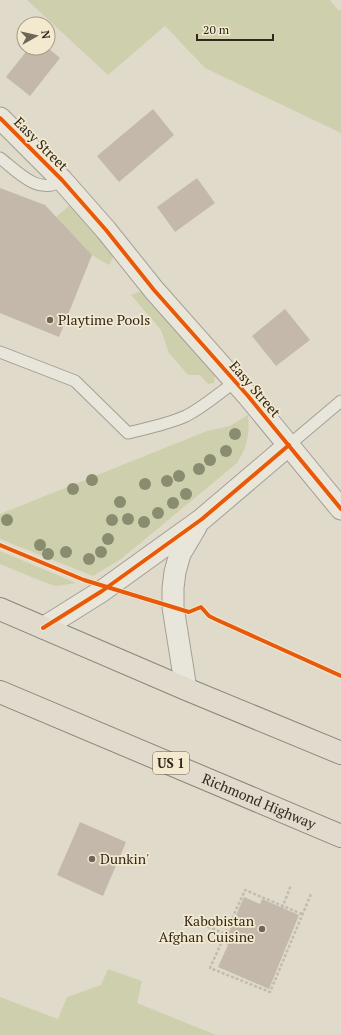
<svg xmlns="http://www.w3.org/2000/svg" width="341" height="1035" font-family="'PT Serif',serif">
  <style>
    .green { fill: #ced0ad }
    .building { fill: #c4b8ab }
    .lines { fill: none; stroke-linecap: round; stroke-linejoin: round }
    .lane-casing { stroke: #a59f93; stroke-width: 13 }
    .street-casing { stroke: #a59f93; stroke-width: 23 }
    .primary-casing { stroke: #8a847a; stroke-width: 24 }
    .path { stroke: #c1bbb2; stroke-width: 2.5; stroke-dasharray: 3 2; stroke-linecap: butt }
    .lane { stroke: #e8e5db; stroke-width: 11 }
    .street { stroke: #e8e5db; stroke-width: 21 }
    .primary { stroke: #e0dbcd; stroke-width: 22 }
    .cycleway-casing { stroke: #f2e9ce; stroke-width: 6 }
    .cycleway { stroke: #e8590c; stroke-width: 4 }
    .tree { fill: #898c6f }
    .poi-dot { fill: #6f665a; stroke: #f2e9ce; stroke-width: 1.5 }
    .labels { text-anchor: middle; stroke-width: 3.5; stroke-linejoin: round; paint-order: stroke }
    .shield { fill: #f2e9ce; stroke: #6c6152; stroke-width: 1 }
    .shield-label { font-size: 13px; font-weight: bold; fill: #32271d }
    .street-label { font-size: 14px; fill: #32271d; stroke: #f2e9ce }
    .poi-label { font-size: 14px; fill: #32271d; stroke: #f2e9ce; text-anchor: start }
  </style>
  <rect width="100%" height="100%" fill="#e0daca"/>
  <g class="green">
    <path d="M27,0H330L338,10H341V133L205,68L165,26L108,75Z"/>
    <path d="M71,204L114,255L109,265L92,255L56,217Z"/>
    <path d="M143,290L215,376L214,383L208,384L200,375H188L169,353L161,330L131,295Z"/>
    <path d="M248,415C250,433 247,448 237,463L121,559L93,576L0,539V514L207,431L230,426Z"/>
    <path d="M0,551L76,583L56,586L46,583L0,564Z"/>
    <path d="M108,969L142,981L137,1003L216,1035H0V997L58,1019L67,997L101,985Z"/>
  </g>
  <g class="building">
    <path d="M29,48H48L60,58L30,96L6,77Z"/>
    <path d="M153,109L174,135L119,182L97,156Z"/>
    <path d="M197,178L215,203L175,232L157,207Z"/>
    <path d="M0,188L45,205L92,255L59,337L0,313Z"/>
    <path d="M285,309L310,340L276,366L252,336Z"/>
    <path d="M80,822L126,842L103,896L57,875Z"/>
    <path d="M244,897L260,904L262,899L299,915L269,989L218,967L228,945L224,943Z"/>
  </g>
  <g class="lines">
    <defs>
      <g id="lane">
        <path d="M0,158C17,171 39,197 62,180"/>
        <path d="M0,352L75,381L128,433C148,428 168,424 186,416C204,407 219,393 235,382"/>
        <path d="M289,445L341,401"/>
      </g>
      <g id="street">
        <path d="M0,118L62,180L106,230L154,290L248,396L341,509"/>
        <path d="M43,628L102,591L202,519L289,445"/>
        <path d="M186,689L173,607V588L175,572L180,554L196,527"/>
      </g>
      <g id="primary">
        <path d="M0,609L186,689L341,753"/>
        <path id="s1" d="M0,692L341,836"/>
      </g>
    </defs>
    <use href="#lane" class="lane-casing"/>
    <use href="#street" class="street-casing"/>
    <use href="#primary" class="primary-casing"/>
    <g class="path">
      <path d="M282,908L291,885"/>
      <path d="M302,914L245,890L210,968L270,992L311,894"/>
      <path d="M189,919L223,933"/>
    </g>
    <use href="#lane" class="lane"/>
    <use href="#street" class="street"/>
    <use href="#primary" class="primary"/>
    <defs>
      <g id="cycleway">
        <path d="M0,118L62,180L106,230L154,290L248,396L341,509"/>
        <path d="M0,545L84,580L189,612L201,607L209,616L215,619L341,676"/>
        <path d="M43,628L102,591L202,519L289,445"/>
      </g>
    </defs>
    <use href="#cycleway" class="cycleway-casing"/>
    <use href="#cycleway" class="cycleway"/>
  </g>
  <g class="tree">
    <circle cx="235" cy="434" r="6"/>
    <circle cx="226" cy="451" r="6"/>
    <circle cx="210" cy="460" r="6"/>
    <circle cx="199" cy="469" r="6"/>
    <circle cx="179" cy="476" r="6"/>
    <circle cx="92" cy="480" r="6"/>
    <circle cx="167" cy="481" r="6"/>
    <circle cx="145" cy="484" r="6"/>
    <circle cx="73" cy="489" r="6"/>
    <circle cx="186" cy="494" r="6"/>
    <circle cx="120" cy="502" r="6"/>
    <circle cx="173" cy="503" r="6"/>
    <circle cx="158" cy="513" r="6"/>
    <circle cx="128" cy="519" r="6"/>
    <circle cx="7" cy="520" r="6"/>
    <circle cx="112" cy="520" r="6"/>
    <circle cx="144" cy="522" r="6"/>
    <circle cx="108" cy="539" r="6"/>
    <circle cx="40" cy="545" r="6"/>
    <circle cx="66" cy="552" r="6"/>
    <circle cx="101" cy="552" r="6"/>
    <circle cx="48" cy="554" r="6"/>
    <circle cx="89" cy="559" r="6"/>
  </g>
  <g class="poi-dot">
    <circle cx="50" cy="320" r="4"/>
    <circle cx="92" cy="859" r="4"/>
    <circle cx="262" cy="929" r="4"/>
  </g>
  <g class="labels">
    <rect class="shield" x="153" y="752" width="36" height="22" rx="3"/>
    <g class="shield-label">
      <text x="171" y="768">US 1</text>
    </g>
    <g class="street-label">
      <text transform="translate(41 144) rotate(45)" y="5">Easy Street</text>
      <text transform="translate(255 389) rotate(49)" y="5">Easy Street</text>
      <text dy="5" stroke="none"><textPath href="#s1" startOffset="281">Richmond Highway</textPath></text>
    </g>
    <g class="poi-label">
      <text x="58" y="325">Playtime Pools</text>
      <text x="100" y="864">Dunkin'</text>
      <text x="254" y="926" text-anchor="end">Kabobistan<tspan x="254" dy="16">Afghan Cuisine</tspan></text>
    </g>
  </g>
  <g transform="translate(36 36) rotate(82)"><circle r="19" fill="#f2e9ce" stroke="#a59b87"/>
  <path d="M0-3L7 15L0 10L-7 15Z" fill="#6f665a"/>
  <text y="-6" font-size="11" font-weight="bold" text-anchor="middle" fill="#32271d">N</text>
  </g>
  <path d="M197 34v6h76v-6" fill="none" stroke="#32271d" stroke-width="2"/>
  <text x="203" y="34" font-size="12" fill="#32271d" stroke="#f2e9ce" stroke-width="3" paint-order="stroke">20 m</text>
</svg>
